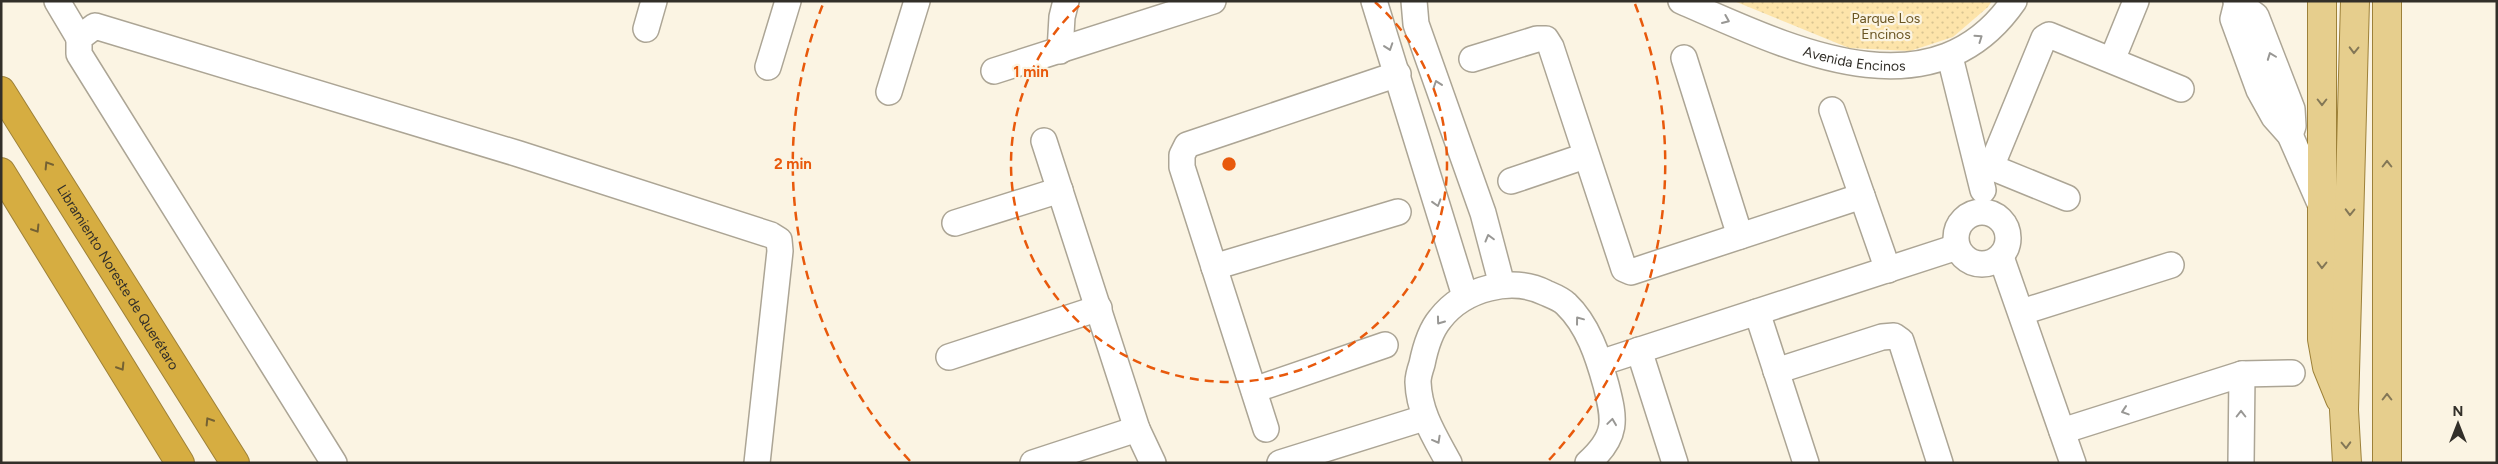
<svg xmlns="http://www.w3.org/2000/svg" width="2498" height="464" font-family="Figtree,sans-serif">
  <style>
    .park { fill: url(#park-dots) }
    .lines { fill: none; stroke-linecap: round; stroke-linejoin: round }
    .minor-casing { stroke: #aca595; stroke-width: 28 }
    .major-casing { stroke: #9d8139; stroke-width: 30 }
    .highway-casing { stroke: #9d8139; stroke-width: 30 }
    .minor { stroke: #fff; stroke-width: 25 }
    .major { stroke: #e6ce8d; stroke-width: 28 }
    .highway { stroke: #d6ad41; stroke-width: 28 }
    .oneway { stroke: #989794 }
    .oneway2 { stroke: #837756 }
    .oneway3 { stroke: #746133 }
    .ring { fill: none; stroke: #e8590c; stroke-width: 2.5; stroke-dasharray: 9 6 }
    .labels { text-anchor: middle; stroke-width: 4.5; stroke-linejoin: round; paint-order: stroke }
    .park-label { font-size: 14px; fill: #6a5522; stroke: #fbf4e3 }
    .street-label { font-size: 14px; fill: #322f29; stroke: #fbf4e3 }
    .centre { fill: #e8590c; stroke: #fbf4e3; stroke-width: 2.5 }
    .ring-label { font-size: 15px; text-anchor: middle; font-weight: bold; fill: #e8590c; stroke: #fbf4e3; stroke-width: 4.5; stroke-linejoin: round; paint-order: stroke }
  </style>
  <defs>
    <pattern id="park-dots" width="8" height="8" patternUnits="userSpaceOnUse" patternTransform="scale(1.25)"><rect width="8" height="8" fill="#fde4aa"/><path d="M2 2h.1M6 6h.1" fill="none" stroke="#d9c492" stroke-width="1.8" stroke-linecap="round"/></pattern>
  </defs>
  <rect width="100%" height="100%" fill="#fbf4e3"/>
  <path class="park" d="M1734,1H1992L1988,7L1953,37L1910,51L1849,48Z"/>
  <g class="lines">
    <defs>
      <g id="minor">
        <path d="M57,1L79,38"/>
        <path d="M1374,1L1465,296"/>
        <path d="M1414,1L1416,24L1483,213L1502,285"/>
        <path id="s1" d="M1681,1C1785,46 1931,121 2014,1"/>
        <path d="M2236,1L2256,16L2292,109L2293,126L2290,135"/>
        <path d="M2237,3L2233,19L2259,90L2274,117L2290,135L2322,208"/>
        <path d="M646,29L654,1"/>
        <path d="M1060,51L1062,17L1066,1"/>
        <path d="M1950,57L1983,190"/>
        <path d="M1684,58L1740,236"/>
        <path d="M1472,59L1537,39H1546L1551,47L1624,269L1631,272L1862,196"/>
        <path d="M2112,60L2136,1"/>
        <path d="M768,67L788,1"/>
        <path d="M994,71L1213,1"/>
        <path d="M889,92L917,1"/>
        <path d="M1832,110L1888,270"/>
        <path d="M1044,141L1137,429L1153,463"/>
        <path d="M1991,167L2067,198"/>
        <path d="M1981,176L1991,167L2044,38L2049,35L2181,89"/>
        <path d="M1511,181L1585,156"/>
        <circle cx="1982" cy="238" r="26"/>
        <path d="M955,223L1060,190"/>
        <path d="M2001,257L2073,463"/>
        <path d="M1214,267L1398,212"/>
        <path d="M1757,312L1806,463"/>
        <path d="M2022,312L2171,265"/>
        <path d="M1639,350L1675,463"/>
        <path d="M949,357L1099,308"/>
        <path d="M1600,363L1957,247"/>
        <path d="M1776,371L1882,337L1894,336L1901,341L1940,463"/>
        <path d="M2242,374L2292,373"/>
        <path d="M1254,390L1385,345"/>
        <path d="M1266,429L1182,167V155L1187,145L1398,74"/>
        <path d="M2062,431L2242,374L2241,463"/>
        <path d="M334,463L79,54V38L95,26L519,154L771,235L779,240L780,251L757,463"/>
        <path d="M1033,463L1137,429"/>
        <path d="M1280,463L1424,418"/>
        <path d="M1449,463C1435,437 1419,413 1418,382C1418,376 1420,370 1422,364C1425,349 1430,331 1440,319C1464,288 1512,276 1546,293C1553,296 1561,299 1566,304C1588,325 1598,356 1606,385C1615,420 1618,436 1588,463"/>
      </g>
      <g id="major">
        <path d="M2322,1V339L2327,367L2340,399"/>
        <path d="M2387,1V463"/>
        <path d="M2347,463L2344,410L2355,1"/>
      </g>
      <g id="highway">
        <path id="s2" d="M1,91L235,463"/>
        <path d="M1,172L180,463"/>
      </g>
    </defs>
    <use href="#minor" class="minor-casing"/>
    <use href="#major" class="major-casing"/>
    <use href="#highway" class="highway-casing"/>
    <use href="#minor" class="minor"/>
    <use href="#major" class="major"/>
    <use href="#highway" class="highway"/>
  </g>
  <defs><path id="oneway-chevron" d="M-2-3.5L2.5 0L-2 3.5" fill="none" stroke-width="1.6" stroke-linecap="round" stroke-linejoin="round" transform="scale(1.25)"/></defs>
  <g class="oneway">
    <use href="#oneway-chevron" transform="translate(1726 20) rotate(23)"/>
    <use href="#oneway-chevron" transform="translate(1979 38) rotate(-35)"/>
    <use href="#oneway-chevron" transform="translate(1389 47) rotate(71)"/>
    <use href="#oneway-chevron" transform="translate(2271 56) rotate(-111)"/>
    <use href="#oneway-chevron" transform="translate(1437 84) rotate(-109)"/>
    <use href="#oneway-chevron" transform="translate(1437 203) rotate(73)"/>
    <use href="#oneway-chevron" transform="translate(1489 238) rotate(-105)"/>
    <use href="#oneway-chevron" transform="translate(1579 320) rotate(-127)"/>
    <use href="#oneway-chevron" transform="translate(1440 321) rotate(126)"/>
    <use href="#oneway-chevron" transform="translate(2125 411) rotate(162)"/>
    <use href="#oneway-chevron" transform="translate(2241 414) rotate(-90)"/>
    <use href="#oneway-chevron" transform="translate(1612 422) rotate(-82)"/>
    <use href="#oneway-chevron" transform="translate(1437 440) rotate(61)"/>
  </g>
  <g class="oneway2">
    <use href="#oneway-chevron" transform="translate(2354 50) rotate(91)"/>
    <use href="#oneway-chevron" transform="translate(2322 102) rotate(90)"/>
    <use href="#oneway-chevron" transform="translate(2387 164) rotate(-90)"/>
    <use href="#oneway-chevron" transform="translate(2350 212) rotate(91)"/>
    <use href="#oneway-chevron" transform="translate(2322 265) rotate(91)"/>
    <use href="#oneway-chevron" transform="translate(2387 397) rotate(-90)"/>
    <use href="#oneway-chevron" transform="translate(2346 445) rotate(88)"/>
  </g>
  <g class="oneway3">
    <use href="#oneway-chevron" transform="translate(48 165) rotate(-122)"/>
    <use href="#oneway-chevron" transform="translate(36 229) rotate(58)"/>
    <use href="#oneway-chevron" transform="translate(121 367) rotate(58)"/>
    <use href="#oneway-chevron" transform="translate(209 421) rotate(-122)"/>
  </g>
  <g class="ring">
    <path d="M1375 2A218 218 0 1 1 1083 2"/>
    <path d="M910 461A436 436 0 0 1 823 4M1635 4A436 436 0 0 1 1548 461"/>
  </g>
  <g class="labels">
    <g class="park-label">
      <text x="1886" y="23">Parque Los<tspan x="1886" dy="16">Encinos</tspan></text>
    </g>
    <g class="street-label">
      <text dy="5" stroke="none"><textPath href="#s1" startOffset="184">Avenida Encinos</textPath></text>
      <text dy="5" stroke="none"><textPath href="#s2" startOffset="220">Libramiento Noreste de Querétaro</textPath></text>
    </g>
  </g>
  <circle cx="1229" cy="164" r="8" class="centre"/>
  <g class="ring-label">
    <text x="1031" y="77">1 min</text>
    <text x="793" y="169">2 min</text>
  </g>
  <rect width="2498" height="464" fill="none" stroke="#322f29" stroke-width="5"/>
  <g transform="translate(2458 424)" stroke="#fbf4e3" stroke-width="4" paint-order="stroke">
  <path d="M0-4L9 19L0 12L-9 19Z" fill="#322f29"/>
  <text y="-8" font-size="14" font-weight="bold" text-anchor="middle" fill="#322f29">N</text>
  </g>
</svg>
